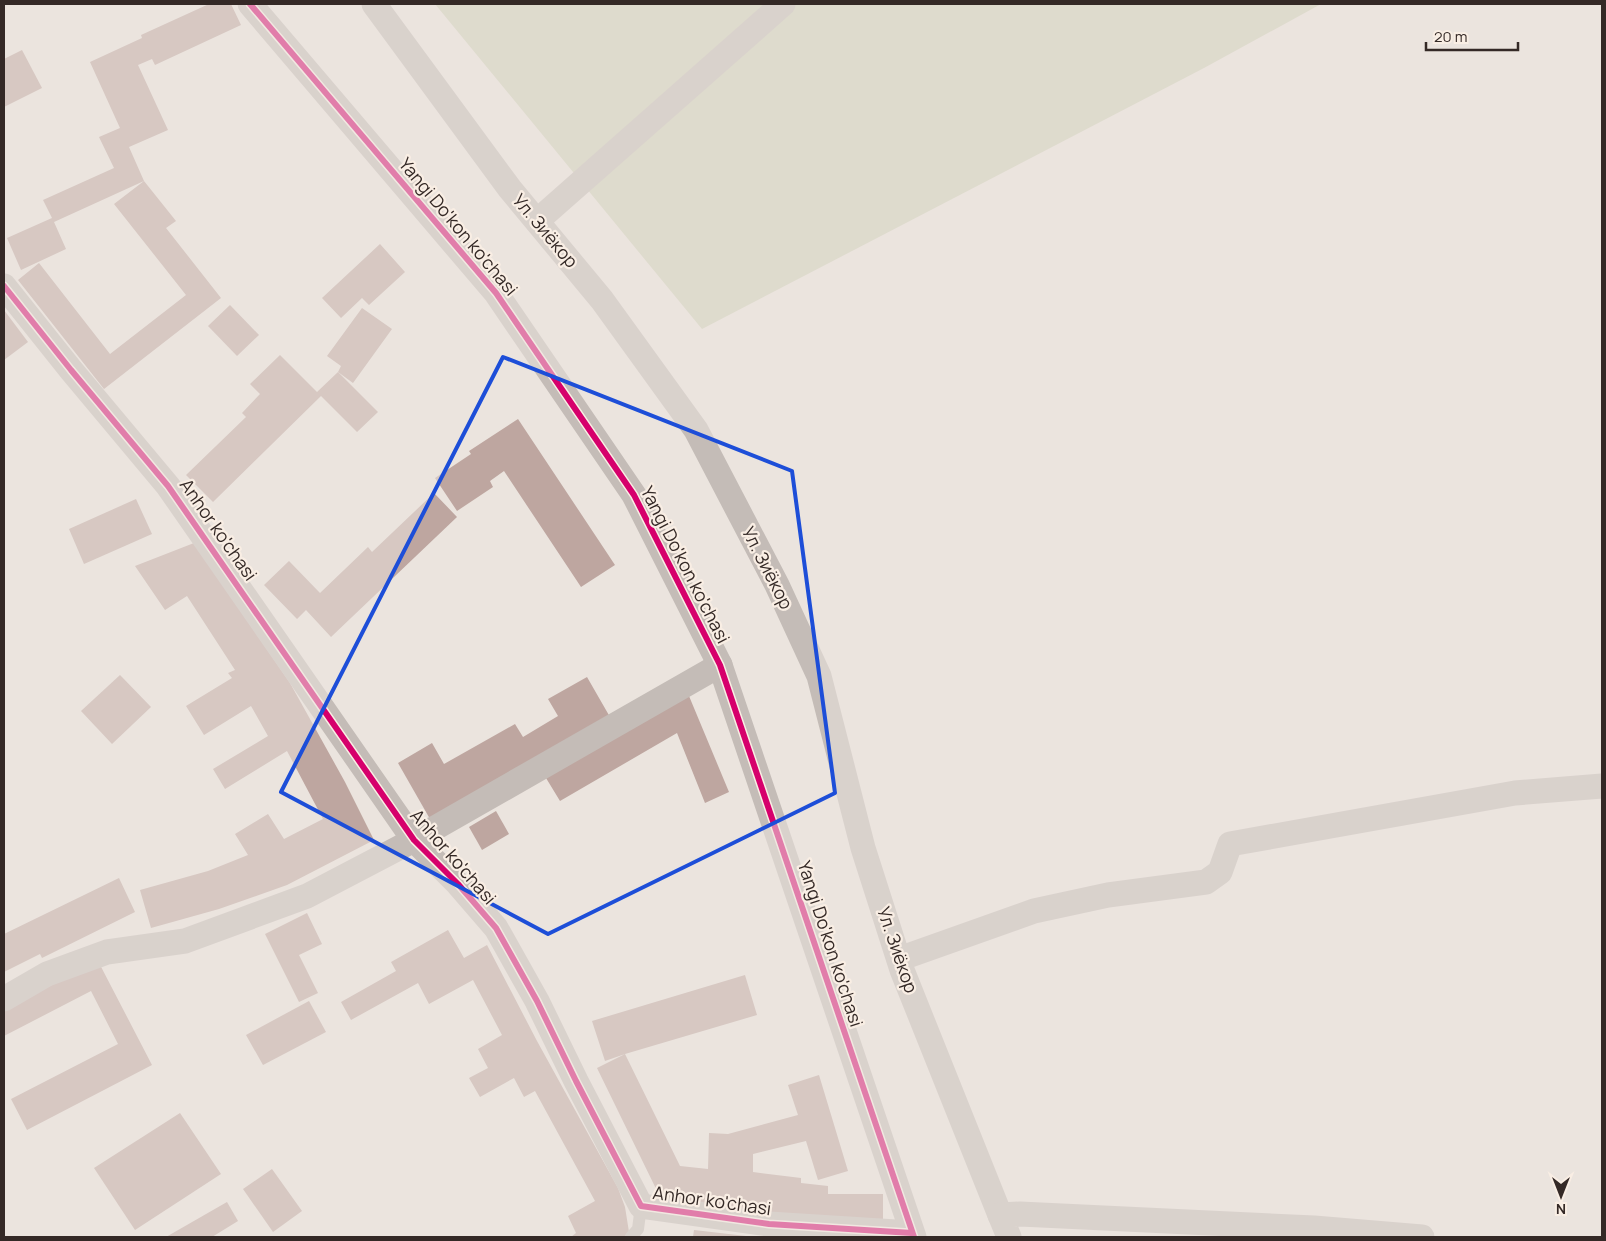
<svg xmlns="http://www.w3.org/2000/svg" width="1606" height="1241" font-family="Manrope,sans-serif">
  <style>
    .green { fill: #ced0b8 }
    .building { fill: #bea6a0 }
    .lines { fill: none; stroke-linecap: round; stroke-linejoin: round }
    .service { stroke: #c4bcb7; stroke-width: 12 }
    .minor { stroke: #c4bcb7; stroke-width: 25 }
    .cycleway-casing { stroke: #f9eee4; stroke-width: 9 }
    .cycleway { stroke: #d6006c; stroke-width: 6 }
    .marked { fill: none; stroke: #1d4ed8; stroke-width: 4; stroke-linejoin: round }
    .labels { text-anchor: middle; stroke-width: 4.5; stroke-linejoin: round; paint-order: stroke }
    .street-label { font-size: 18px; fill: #342926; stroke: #f9eee4 }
  </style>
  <rect width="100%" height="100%" fill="#ebe4de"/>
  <path class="green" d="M435,4H1321L1204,68L702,329Z"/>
  <g class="building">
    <path d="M209,4H231L241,25L155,65L152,59L138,65L168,130L129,147L144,181L176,221L166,228L221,298L104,389L18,280L39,263L110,354L186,295L114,204L144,181L54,222L66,249L21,270L7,238L52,218L43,200L114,168L99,137L120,128L90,62L142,38L141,35Z"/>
    <path d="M22,50L42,88L4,107V59Z"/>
    <path d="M380,244L405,272L369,305L362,298L341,318L322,298Z"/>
    <path d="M230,305L259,335L237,356L208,326Z"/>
    <path d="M362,308L392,329L353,383L338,372L341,366L327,356Z"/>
    <path d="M4,310L28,342L4,360Z"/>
    <path d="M280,355L317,392L338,372L378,412L357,432L321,396L213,502L186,475L246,417L242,413L260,394L250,384Z"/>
    <path d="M518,419L615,565L581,587L504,471L490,481L493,487L457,511L435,478L471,454L469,451Z"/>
    <path d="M434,493L457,517L331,637L306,610L297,619L264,585L289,561L320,593L368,547L372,552Z"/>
    <path d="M136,499L152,534L84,564L69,529Z"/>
    <path d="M194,543L290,683L345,782L374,840L287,885L219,909L151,928L140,890L208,871L248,855L235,834L268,814L284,839L323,819L287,751L225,789L213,769L268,736L251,706L204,735L186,706L232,678L228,673L235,670L187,596L165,610L135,566Z"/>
    <path d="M120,675L151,707L112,744L81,711Z"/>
    <path d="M587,677L610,717L430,819L398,763L432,743L444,764L515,724L523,737L558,716L548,699Z"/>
    <path d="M689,696L729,792L705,803L677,733L560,801L546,778Z"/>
    <path d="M496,811L509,834L482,850L469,827Z"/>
    <path d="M119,878L135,912L42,958L40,954L4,972V934Z"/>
    <path d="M307,913L322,944L299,955L318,993L299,1002L265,934Z"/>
    <path d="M448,930L464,958L487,945L537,1041L618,1188L625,1207L629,1232L624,1237H571L576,1233L568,1216L595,1201L535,1091L524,1097L514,1078L480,1097L469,1078L488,1068L478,1049L502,1035L473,980L429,1004L418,983L351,1020L341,1002L396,971L391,962Z"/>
    <path d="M98,961L152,1065L27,1130L11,1099L118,1044L91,991L4,1036V1010Z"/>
    <path d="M745,975L757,1015L625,1054L680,1166L708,1169L709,1133L728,1134L798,1115L788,1085L819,1075L848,1171L818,1180L806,1141L753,1154V1172L801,1178V1183L828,1186V1194H883V1220H824L662,1201L597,1068L625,1054L605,1061L592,1021Z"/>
    <path d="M309,1001L326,1032L263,1065L246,1035Z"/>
    <path d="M180,1113L221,1174L135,1230L94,1168Z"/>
    <path d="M272,1169L302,1211L273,1232L243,1189Z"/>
    <path d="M227,1202L238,1221L212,1237H166Z"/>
    <path d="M694,1230L746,1236V1237H693Z"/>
  </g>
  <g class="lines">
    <path class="service" d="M631,1237L638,1229L641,1206"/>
    <g class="minor">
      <path d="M250,4L496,293L634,495L720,665L914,1237"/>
      <path d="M374,4L510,189L602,300L696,430L777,585L819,676L863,848L902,970L1000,1215"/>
      <path d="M537,221L783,4"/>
      <path d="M4,286L71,370L168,486L414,840L458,884L496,928L537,1001L576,1081L641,1206L769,1224L912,1233"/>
      <path d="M899,959L1034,911L1108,895L1206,882L1220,872L1230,844L1515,793L1602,786"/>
      <path d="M4,999L47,974L107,952L185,941L307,896L414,840L720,665"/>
      <path d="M1009,1237L1000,1215L1020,1214L1314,1228L1422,1237"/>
    </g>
    <defs>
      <g id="cycleway">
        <path d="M250,4L496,293L634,495L720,665L914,1237"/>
        <path d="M4,286L71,370L168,486L414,840L458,884L496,928L537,1001L576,1081L641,1206L769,1224L912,1233"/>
      </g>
    </defs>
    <use href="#cycleway" class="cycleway-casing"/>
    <use href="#cycleway" class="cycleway"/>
  </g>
  <path d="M0 0H1606V1241H0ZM503,357L792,471L835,793L548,934L281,792Z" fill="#ebe4de" fill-opacity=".55" fill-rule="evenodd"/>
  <path class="marked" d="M503,357L792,471L835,793L548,934L281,792Z"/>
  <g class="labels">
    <g class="street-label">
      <text transform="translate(458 227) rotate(50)" y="6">Yangi Do'kon ko'chasi</text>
      <text transform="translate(545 231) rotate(50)" y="6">Ул. Зиёкор</text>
      <text transform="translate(218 530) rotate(55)" y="6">Anhor ko'chasi</text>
      <text transform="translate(685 565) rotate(63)" y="6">Yangi Do'kon ko'chasi</text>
      <text transform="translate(767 568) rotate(63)" y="6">Ул. Зиёкор</text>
      <text transform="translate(453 857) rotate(49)" y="6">Anhor ko'chasi</text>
      <text transform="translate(830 944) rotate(72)" y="6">Yangi Do'kon ko'chasi</text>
      <text transform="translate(897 950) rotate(71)" y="6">Ул. Зиёкор</text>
      <text transform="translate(712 1201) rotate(8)" y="6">Anhor ko'chasi</text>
    </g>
  </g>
  <rect width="1606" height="1241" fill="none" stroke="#342926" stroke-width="10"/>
  <g transform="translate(1561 1196) rotate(180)" stroke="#f9eee4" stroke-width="4" paint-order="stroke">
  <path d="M0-4L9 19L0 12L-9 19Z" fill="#342926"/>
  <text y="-8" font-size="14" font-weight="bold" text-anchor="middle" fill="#342926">N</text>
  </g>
  <path d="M1426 42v8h92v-8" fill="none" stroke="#342926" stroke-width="2.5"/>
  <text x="1434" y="42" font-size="15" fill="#342926" stroke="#f9eee4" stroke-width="4" paint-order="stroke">20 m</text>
</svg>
